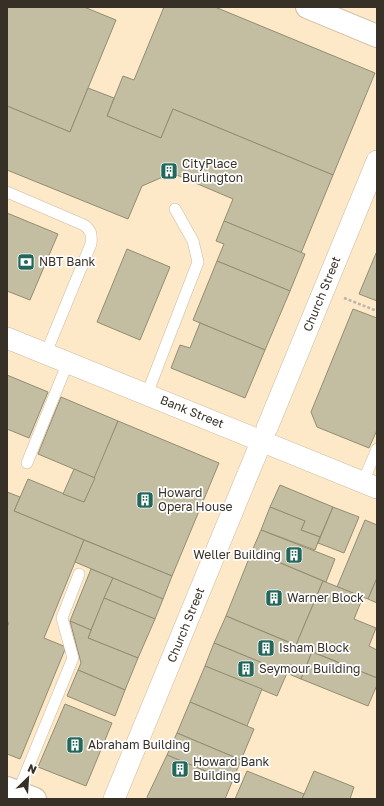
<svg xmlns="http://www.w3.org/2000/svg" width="384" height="806" font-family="'Golos Text',sans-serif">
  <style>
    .built { fill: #fde8c7 }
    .building { fill: #c3bea2; stroke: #928d72 }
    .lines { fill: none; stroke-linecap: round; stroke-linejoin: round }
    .lane-casing { stroke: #cbbba2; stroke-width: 12 }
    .street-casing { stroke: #cbbba2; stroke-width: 22 }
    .secondary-casing { stroke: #cbbba2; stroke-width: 24 }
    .path { stroke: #bcb5ab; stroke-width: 2.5; stroke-dasharray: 3 2; stroke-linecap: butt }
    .lane { stroke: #fff; stroke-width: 11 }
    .street { stroke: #fff; stroke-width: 21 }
    .secondary { stroke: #fff; stroke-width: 22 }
    .labels { text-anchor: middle; stroke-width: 3.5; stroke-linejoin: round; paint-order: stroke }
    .poi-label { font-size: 12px; fill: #363026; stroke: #fff; text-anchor: start }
    .street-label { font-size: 12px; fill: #363026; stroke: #fff }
  </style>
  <rect width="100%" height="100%" fill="#fdf6ec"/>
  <rect class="built" x="7" y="7" width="370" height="792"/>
  <g class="building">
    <path d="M7,7H84L116,20L70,132L7,106Z"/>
    <path d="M164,7H215L375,73L333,175L173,109L161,138L107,116L123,76L134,80Z"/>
    <path d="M88,88L114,98L107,116L161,138L173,109L333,175L301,253L224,221L233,199L172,173L142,186L128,219L7,170V106L70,132Z"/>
    <path d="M7,213L58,234L30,300L7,291Z"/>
    <path d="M224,221L305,254L290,291L217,261L224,244L216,241Z"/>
    <path d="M127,249L170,267L140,340L97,322Z"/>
    <path d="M377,251V301L359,294Z"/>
    <path d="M217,261L290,291L265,350L193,320Z"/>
    <path d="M353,309L377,318V430L369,448L317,427L311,412Z"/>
    <path d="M200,323L265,350L245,398L171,368L180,345L190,348Z"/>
    <path d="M7,375L48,392L29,438L7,429Z"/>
    <path d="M61,397L118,421L95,478L38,454Z"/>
    <path d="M118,421L219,463L172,576L14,511L28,479L84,502Z"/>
    <path d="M74,469L95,478L84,502L63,494Z"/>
    <path d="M280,485L333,507L320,537L301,530L305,521L270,507Z"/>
    <path d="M7,492L20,497L14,511L84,540L44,638L66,647L20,759L7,754V627L9,623L7,622Z"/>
    <path d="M270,507L305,521L301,530L320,537L315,550L261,530Z"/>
    <path d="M333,507L359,517L344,553L318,543Z"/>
    <path d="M365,520L377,525V578L368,599L337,587Z"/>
    <path d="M261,530L335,559L326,582L252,551Z"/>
    <path d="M84,540L172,576L163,599L75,562Z"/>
    <path d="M252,551L323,581L296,645L226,616Z"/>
    <path d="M91,569L113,578L91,630L70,621Z"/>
    <path d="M113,578L163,599L155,619L104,598Z"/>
    <path d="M377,578V603L368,599Z"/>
    <path d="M323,581L363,597L354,619L376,628L369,646L377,650V678L296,645Z"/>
    <path d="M104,598L155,619L138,658L88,638Z"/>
    <path d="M226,616L312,652L301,679L214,643Z"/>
    <path d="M70,621L91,630L88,638L138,658L125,690L78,670L81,663Z"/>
    <path d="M214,643L287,673L277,696L205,666Z"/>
    <path d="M312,652L377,678V685L368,706L301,679Z"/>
    <path d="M205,666L262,689L247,726L190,702Z"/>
    <path d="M78,670L125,690L115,716L67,696Z"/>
    <path d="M190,702L254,729L241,760L177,733Z"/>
    <path d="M65,704L112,723L86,786L38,767Z"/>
    <path d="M177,733L241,760L232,782L167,755Z"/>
    <path d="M167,755L232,782L225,799H148L147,797Z"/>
    <path d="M247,771L304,794L302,799H235Z"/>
    <path d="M314,771L354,787L350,799H302Z"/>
  </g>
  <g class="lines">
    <defs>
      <g id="lane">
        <path d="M7,192L84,225C91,230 92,234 91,244L46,353"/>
        <path d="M147,394L198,262L193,241L175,209"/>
        <path d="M27,463L68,362"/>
        <path d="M363,482L377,449"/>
        <path d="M18,792L73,658L62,618L79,574"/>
      </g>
      <g id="street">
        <path d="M7,338L377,488"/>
        <path d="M267,428L377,161"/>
        <path d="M114,799L257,452"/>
      </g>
      <g id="secondary">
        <path d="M307,7L377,36"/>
        <path d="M7,788L35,799"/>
      </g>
    </defs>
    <use href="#lane" class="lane-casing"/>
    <use href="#street" class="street-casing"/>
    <use href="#secondary" class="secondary-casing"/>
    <path class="path" d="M344,298L377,311"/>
    <use href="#lane" class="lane"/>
    <use href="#street" class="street"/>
    <use href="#secondary" class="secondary"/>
  </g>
  <defs>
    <symbol id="building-square" viewBox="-11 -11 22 22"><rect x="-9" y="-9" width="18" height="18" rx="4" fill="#226759" stroke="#fff"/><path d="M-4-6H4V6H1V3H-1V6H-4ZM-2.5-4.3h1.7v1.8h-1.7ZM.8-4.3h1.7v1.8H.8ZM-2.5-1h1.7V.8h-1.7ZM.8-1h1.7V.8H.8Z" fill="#fff"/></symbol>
    <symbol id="bank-square" viewBox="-11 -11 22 22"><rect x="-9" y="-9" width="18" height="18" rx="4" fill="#226759" stroke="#fff"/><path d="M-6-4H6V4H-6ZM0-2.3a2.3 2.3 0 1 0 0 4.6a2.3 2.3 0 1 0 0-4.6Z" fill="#fff"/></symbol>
  </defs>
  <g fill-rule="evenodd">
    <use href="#building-square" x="159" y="161" width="20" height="20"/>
    <use href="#bank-square" x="16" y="252" width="20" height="20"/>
    <use href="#building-square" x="135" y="490" width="20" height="20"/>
    <use href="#building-square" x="284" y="545" width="20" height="20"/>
    <use href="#building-square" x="264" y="588" width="20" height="20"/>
    <use href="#building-square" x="256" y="638" width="20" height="20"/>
    <use href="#building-square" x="236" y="659" width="20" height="20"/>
    <use href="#building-square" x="65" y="735" width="20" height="20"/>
    <use href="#building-square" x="170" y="759" width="20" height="20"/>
  </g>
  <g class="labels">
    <g class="poi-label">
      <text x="182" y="168">CityPlace<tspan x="182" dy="14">Burlington</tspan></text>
      <text x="39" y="266">NBT Bank</text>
      <text x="158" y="497">Howard<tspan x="158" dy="14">Opera House</tspan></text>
      <text x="281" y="559" text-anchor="end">Weller Building</text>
      <text x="287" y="602">Warner Block</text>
      <text x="279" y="652">Isham Block</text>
      <text x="259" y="673">Seymour Building</text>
      <text x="88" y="749">Abraham Building</text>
      <text x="193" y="766">Howard Bank<tspan x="193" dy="14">Building</tspan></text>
    </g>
    <g class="street-label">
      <text transform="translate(322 294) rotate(-68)" y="4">Church Street</text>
      <text transform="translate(192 412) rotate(22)" y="4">Bank Street</text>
      <text transform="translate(186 625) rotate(-68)" y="4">Church Street</text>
    </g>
  </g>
  <rect width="384" height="806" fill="none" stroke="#363026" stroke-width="16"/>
  <g transform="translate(28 778) rotate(25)" stroke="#ffffff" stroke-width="3" paint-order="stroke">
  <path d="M0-3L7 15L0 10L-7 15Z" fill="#363026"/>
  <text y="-6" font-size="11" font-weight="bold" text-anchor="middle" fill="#363026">N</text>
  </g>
</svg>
